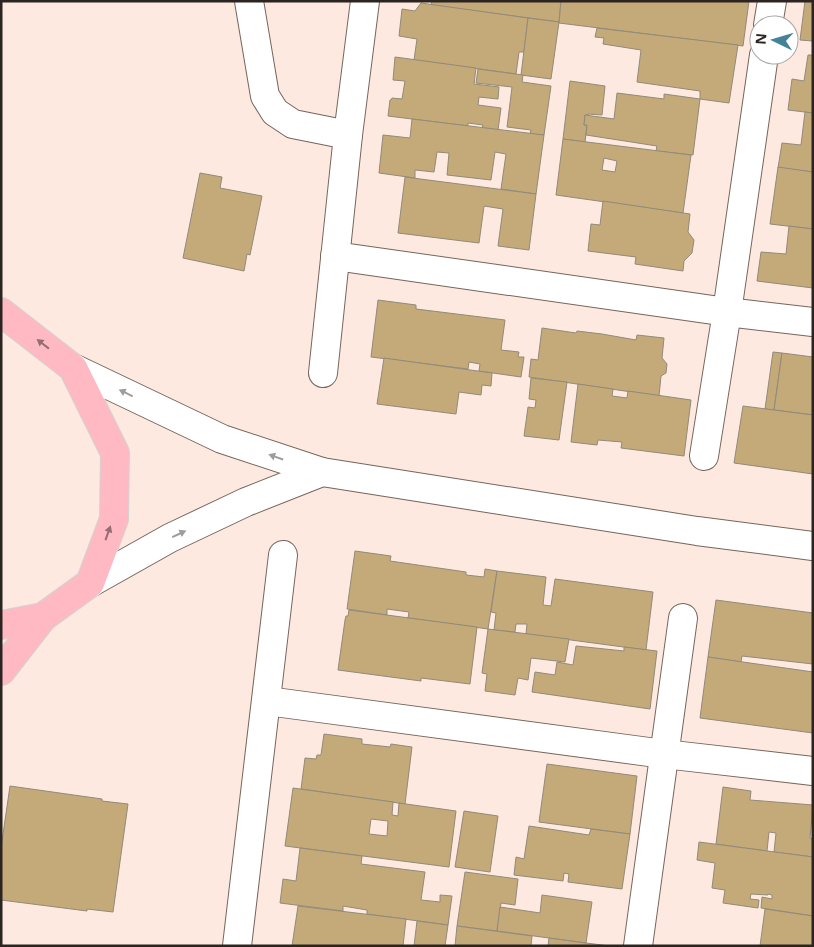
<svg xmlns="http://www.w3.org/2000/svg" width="814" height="947" font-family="'Open Sans',sans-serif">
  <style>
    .building { fill: #c4a979; stroke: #928a7a; fill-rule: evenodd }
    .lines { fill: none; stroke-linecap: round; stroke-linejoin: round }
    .minor-casing { stroke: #76655d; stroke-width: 30 }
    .major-casing { stroke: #d5d3d3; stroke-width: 30 }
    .minor { stroke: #fff; stroke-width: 28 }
    .major { stroke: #feb9c3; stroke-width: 28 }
    .oneway { fill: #946e72 }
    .oneway2 { fill: #a09c9b }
  </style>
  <rect width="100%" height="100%" fill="#fde9df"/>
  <g class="building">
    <path d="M432,1H561L559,22L431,5Z"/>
    <path d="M561,1H749L743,46L559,23Z"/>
    <path d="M805,1H813V41L800,40Z"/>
    <path d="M421,3L528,18L524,52H519L516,74L414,60L417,39L399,36L402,9L415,11Z"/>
    <path d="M528,18L559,22L551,79L521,75Z"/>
    <path d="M597,28L738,45L729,103L700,99V91L637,82L641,50L603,44L604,38L595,37Z"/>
    <path d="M808,55H813V113L788,110L792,79L804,81Z"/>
    <path d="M395,57L476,68L474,84L499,87L498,99L479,97L478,105L501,108L498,130L482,128L483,125L468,123V126L388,116L390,100H391L392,98L402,99L405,81L393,80Z"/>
    <path d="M478,69L523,75L522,82L551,86L544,135L530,134L531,130L507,127L512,87L476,83Z"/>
    <path d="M570,81L605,86L602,115L588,114V115H585L584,125H587L585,142L563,139Z"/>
    <path d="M617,93L664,99V94L700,99L693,155L656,151L657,146L586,135L587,125H584L585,115L614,119Z"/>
    <path d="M805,112L813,113V172L778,168L782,143L801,145Z"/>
    <path d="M412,119L544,135L536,194L501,189L506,154L495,152L491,180L447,175L449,153L437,152L434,172L415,170V178L379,173L383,135L410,138Z"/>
    <path d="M563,139L691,155L683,213L556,195ZM604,158L617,161L615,172L602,170Z"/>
    <path d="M778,167L813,172V229L770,224Z"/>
    <path d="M200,173L222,177L220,188L262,196L250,255L247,254L244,271L183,258Z"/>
    <path d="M405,177L536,194L529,250L498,246L503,209L484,206L479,243L398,233Z"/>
    <path d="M603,201L690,214L688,232L694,240L692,253L684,261L683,271L635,264L636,257L588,251L591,224L600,225Z"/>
    <path d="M789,226L813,229V288L757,281L761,252L786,254Z"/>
    <path d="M378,300L416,305V309L505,320L501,350L519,352L518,357H524L521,377L479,371L480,364L469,362L468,369L371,357Z"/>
    <path d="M542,328L576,333L577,331L602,334L636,340L637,335L664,338L662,358L667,364L666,373L661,376L659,396L529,377L531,359L538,360Z"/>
    <path d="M773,352L782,353L774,410L765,409Z"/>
    <path d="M782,353L813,357V415L774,410Z"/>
    <path d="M384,358L492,373L491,386L482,385L481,395L459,392L456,414L377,404Z"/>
    <path d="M531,378L567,382L559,440L524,436L528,407L535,408L536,400L529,399Z"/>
    <path d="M578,384L613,389L612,396L627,398L628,391L691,400L684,456L621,448L622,442L598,440L597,445L571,442Z"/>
    <path d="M743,406L813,415V474L734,463Z"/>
    <path d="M355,551L391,556L390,561L466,572V575L484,577L485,569L497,571L488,629L408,618L409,612L387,609V615L347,609Z"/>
    <path d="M497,571L546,577L543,605L551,606L555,579L653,592L646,650L526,634L527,624H516L515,632L494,630L496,613L491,612Z"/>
    <path d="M716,600L813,613V664L742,656L741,662L708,657Z"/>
    <path d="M349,610L477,627L470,684L421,678V681L338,670L345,620L346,616H348Z"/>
    <path d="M488,629L569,639L565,662L531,658L528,680L518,678L515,695L485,691L487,674L482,673Z"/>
    <path d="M576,646L624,651V647L657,651L650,709L532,692L535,672L555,675L557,662L573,665Z"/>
    <path d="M708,657L813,672V733L700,718Z"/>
    <path d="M324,734L362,739V744L390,747L391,744L412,747L405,804L301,789L305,758L316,759L317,755H321Z"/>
    <path d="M547,764L637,776L630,834L539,822Z"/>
    <path d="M10,786L102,799V801L128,804L113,912L87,909V911L1,900V848Z"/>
    <path d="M723,787L751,791L750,800L813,805L810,838L813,839V857L774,852L776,833L769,832L767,851L716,844Z"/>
    <path d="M293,788L393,802L392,815L398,816L399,803L456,811L449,867L285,846ZM371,819L388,821L387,836L369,834Z"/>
    <path d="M464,811L498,816L490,872L455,867Z"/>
    <path d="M529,826L589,835L591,829L630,834L622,889L568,882L569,874L564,873L563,881L514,875L516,857L524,859Z"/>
    <path d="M699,842L813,857V916L761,908L762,897L772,899V895L768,894V895L751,894L750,899L759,900L758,908L723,903L725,890L712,888L715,863L697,860Z"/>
    <path d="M300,848L362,856L361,864L425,872L421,900L440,902V895L452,896L448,925L367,914V910L343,906V911L280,903L283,879L296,881Z"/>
    <path d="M465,872L518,879L515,905L501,903L497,931L457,926Z"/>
    <path d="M542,895L592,902L586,943L497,931L500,907L540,913Z"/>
    <path d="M298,906L406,919L403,946H292Z"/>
    <path d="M765,909L813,916V946H760Z"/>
    <path d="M417,921L448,925L445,946H414Z"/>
    <path d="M457,926L532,936L531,946H455Z"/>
    <path d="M549,938L586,943L610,946H548Z"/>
  </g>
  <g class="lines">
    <defs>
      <g id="minor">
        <path d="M249,1L265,96L275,112L293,124L348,135"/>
        <path d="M768,25L772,1"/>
        <path d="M335,256L727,312L813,322"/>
        <path d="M73,368L222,439L322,472L697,531L813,546"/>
        <path d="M323,373L348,135L365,1"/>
        <path d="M704,456L727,312L764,55"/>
        <path d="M90,583L170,538L246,502L322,472"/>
        <path d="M267,701L664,754L813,771"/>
        <path d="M237,946L283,555"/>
        <path d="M638,946L683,618"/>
      </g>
      <g id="major">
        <path d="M1,312L73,368L115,453L114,519L90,583L43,617L1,625"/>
        <path d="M1,671L43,617"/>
      </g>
    </defs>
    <use href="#minor" class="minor-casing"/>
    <use href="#major" class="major-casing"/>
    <use href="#minor" class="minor"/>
    <use href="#major" class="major"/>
  </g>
  <defs><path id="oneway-solid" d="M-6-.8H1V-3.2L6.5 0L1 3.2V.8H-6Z" transform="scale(1.25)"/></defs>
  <g class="oneway">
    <use href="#oneway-solid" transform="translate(43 344) rotate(-142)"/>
    <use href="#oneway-solid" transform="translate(108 533) rotate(-70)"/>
  </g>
  <g class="oneway2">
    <use href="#oneway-solid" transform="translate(126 393) rotate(-154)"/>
    <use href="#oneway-solid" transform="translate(276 457) rotate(-161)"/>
    <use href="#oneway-solid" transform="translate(179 534) rotate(-25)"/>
  </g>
  <rect width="814" height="947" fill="none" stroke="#2b2421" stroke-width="5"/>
  <g transform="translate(774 40) rotate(275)"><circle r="24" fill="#ffffff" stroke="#aaa7a6"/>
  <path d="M0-4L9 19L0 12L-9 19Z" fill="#448397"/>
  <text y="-8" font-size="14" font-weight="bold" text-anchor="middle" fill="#2b2421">N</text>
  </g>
</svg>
